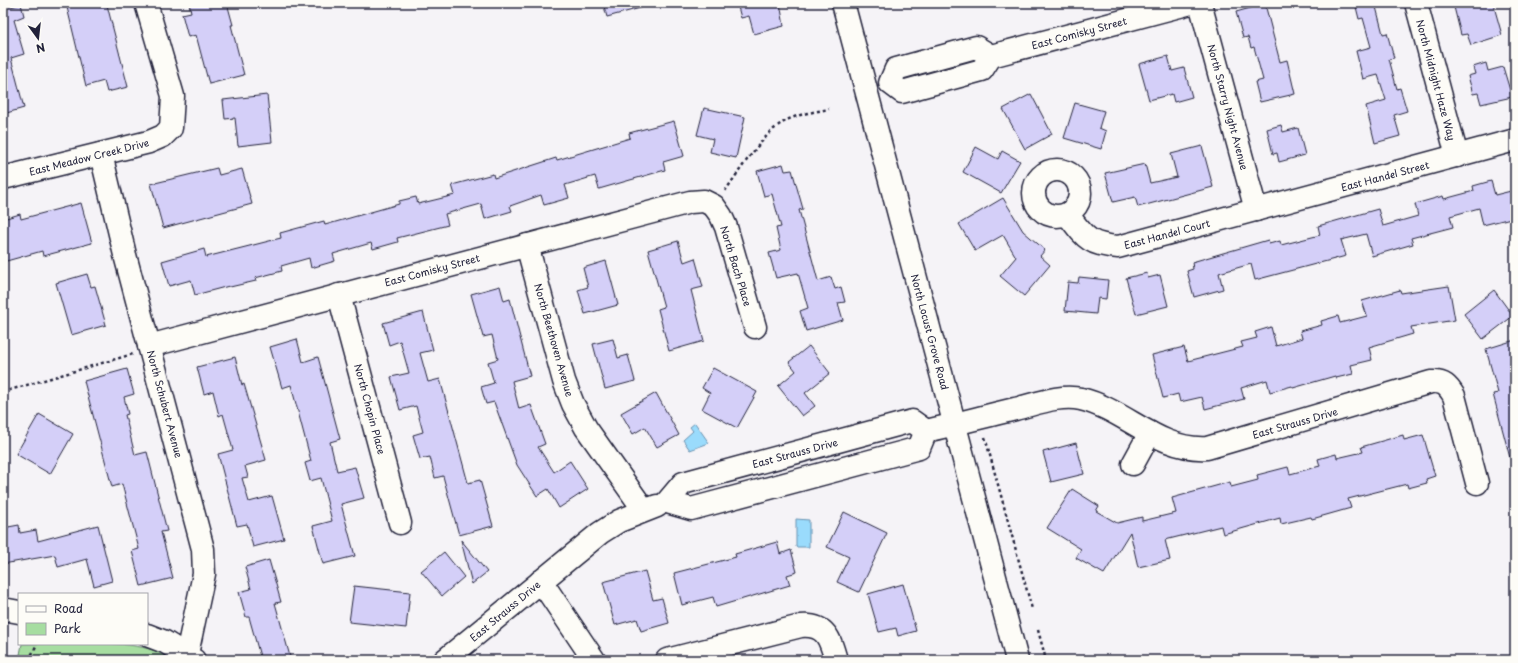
<svg xmlns="http://www.w3.org/2000/svg" width="1518" height="663" font-family="'Playpen Sans',sans-serif">
  <style>
    .green { fill: #a6dda0; stroke: #64806e }
    .water { fill: #9adbfc; stroke: #6a91af }
    .building { fill: #d4cff8; stroke: #22223b }
    .lines { fill: none; stroke-linecap: round; stroke-linejoin: round }
    .minor-casing { stroke: #22223b; stroke-width: 25 }
    .major-casing { stroke: #22223b; stroke-width: 25 }
    .path { stroke: #22223b; stroke-width: 2.5; stroke-dasharray: 3 3; stroke-linecap: butt }
    .minor { stroke: #fdfcf7; stroke-width: 22 }
    .major { stroke: #fdfcf7; stroke-width: 22 }
    .labels { text-anchor: middle; stroke-width: 4; stroke-linejoin: round; paint-order: stroke }
    .street-label { font-size: 10px; fill: #22223b; stroke: #fdfcf7 }
  </style>
  <rect width="100%" height="100%" fill="#f5f3f7"/>
  <filter id="ink" filterUnits="userSpaceOnUse"><feTurbulence type="fractalNoise" baseFrequency=".025" numOctaves="2"/><feDisplacementMap in="SourceGraphic" scale="8" xChannelSelector="R" yChannelSelector="G"/><feConvolveMatrix kernelMatrix="1 2 1 2 8 2 1 2 1" color-interpolation-filters="sRGB"/></filter>
  <g filter="url(#ink)">
    <path class="green" d="M22,644C65,644 140,636 176,660H19Z"/>
    <g class="water">
      <path d="M695,423L709,443L690,450L683,440L693,431L690,427Z"/>
      <path d="M796,519L809,520V547H796Z"/>
    </g>
    <g class="building">
      <path d="M3,3H10L11,7L21,4L24,16L14,20L24,54L11,58L24,108L3,114Z"/>
      <path d="M66,3H98L99,7L107,5L128,87L107,92L104,81L86,86Z"/>
      <path d="M189,3H227L233,25H231L244,75L209,84L196,35L188,37L182,14L191,12Z"/>
      <path d="M603,3H644V7L607,17Z"/>
      <path d="M737,3H780L784,26L754,34L749,16L741,18Z"/>
      <path d="M1355,3H1375L1383,34L1387,33L1394,58L1389,59L1397,89L1400,88L1407,111L1394,115L1400,136L1375,143L1366,106L1386,100L1378,75L1363,79L1356,51L1371,47L1363,18L1359,19Z"/>
      <path d="M1469,3H1493L1502,35L1471,45L1467,34L1461,35L1454,7Z"/>
      <path d="M1265,4L1280,62L1287,60L1295,94L1260,102L1255,82L1263,80L1254,47L1251,48L1248,37L1243,38L1236,12Z"/>
      <path d="M1168,56L1172,71L1184,68L1192,97L1174,102L1172,94L1149,100L1139,64Z"/>
      <path d="M1486,63L1488,71L1503,67L1512,97L1481,104L1478,93L1473,94L1468,76L1475,74L1473,67Z"/>
      <path d="M1031,94L1052,134L1025,149L1003,109Z"/>
      <path d="M267,95L272,142L238,146L235,118L225,119L223,100Z"/>
      <path d="M1075,103L1104,111L1099,128L1106,131L1101,149L1064,138Z"/>
      <path d="M704,108L745,117L736,158L710,152L713,139L697,135Z"/>
      <path d="M674,121L684,156L663,162L665,170L599,189L595,176L565,185L569,198L544,205L541,195L510,206L512,211L485,219L481,204L445,214L448,225L397,238L398,242L373,249L371,243L333,254L335,261L311,268L309,258L281,266L282,271L255,278L256,281L230,287L229,286L195,295L191,280L169,286L162,261L204,249L206,257L281,238L280,233L324,221L325,225L399,204V201L416,197L418,204L455,195L452,185L493,174L494,178L556,158L557,160L630,138L629,133Z"/>
      <path d="M1281,125L1283,132L1298,128L1305,155L1279,162L1277,153L1273,154L1267,129Z"/>
      <path d="M1202,146L1213,187L1138,207L1135,197L1113,202L1105,173L1145,164L1150,183L1177,177L1171,154Z"/>
      <path d="M976,147L998,159L1002,151L1020,161L1001,193L963,172Z"/>
      <path d="M783,164L785,171L792,170L803,209L799,210L818,281L831,277L835,289L841,287L845,302L838,303L843,320L806,331L800,311L808,308L798,273L776,278L769,253L781,250L776,228L781,227L772,194L764,196L757,171Z"/>
      <path d="M217,168L219,175L242,169L252,204L163,228L151,184Z"/>
      <path d="M1491,181L1495,195L1515,190V217L1483,225L1479,208L1450,216L1453,227L1411,238L1413,244L1372,256L1366,234L1341,240L1346,256L1255,280L1251,264L1219,273L1223,289L1194,297L1187,271L1193,269L1192,262L1268,240L1269,244L1280,241L1281,245L1320,235L1318,226L1378,209L1383,226L1418,216L1415,204L1443,196L1444,199L1474,191L1473,186Z"/>
      <path d="M1003,198L1023,231L1045,250L1040,256L1050,265L1024,296L1000,276L1016,257L1003,235L975,251L959,224Z"/>
      <path d="M81,203L92,243L43,256L42,251L3,262V219L20,214L21,219Z"/>
      <path d="M678,241L684,262L695,258L703,287L691,290L704,341L669,351L658,309L664,307L648,250Z"/>
      <path d="M606,261L618,305L585,314L578,290L588,287L583,268Z"/>
      <path d="M1147,273L1148,278L1160,275L1168,306L1136,314L1126,278Z"/>
      <path d="M87,274L91,287L95,286L106,325L71,335L56,283Z"/>
      <path d="M1079,277L1108,280L1106,299L1098,298L1096,314L1065,311L1068,282L1078,283Z"/>
      <path d="M500,286L504,301L510,299L530,376L512,381L519,409L531,405L545,444L538,447L554,472L570,461L588,489L559,508L548,489L537,496L517,465L494,402L486,404L481,387L494,383L488,362L498,359L492,335L483,337L471,294Z"/>
      <path d="M1449,286L1455,320L1411,327L1413,334L1369,347L1372,360L1351,365L1353,374L1336,378L1335,376L1293,388L1292,386L1270,392L1267,380L1241,388L1244,399L1205,409L1202,397L1180,402L1178,394L1163,398L1152,355L1184,347L1188,361L1243,347L1241,342L1257,338L1255,332L1271,327L1276,346L1302,338L1300,331L1322,325L1321,321L1338,316L1340,323L1367,316L1362,301L1400,290L1401,293Z"/>
      <path d="M1494,290L1513,316L1483,339L1464,314Z"/>
      <path d="M423,312L433,350L420,353L428,382L440,379L468,483L480,480L493,526L459,535L443,476L435,478L430,457L420,459L413,435L423,432L416,406L400,410L391,377L409,373L400,341L389,345L383,323Z"/>
      <path d="M297,339L303,362L318,357L340,439L330,442L337,471L355,467L364,498L341,504L355,556L323,564L313,526L332,521L321,478L310,481L305,463L311,461L291,385L282,388L270,347Z"/>
      <path d="M613,339L618,358L628,355L635,381L605,389L593,344Z"/>
      <path d="M1515,340V457L1510,458L1493,394L1498,393L1486,349Z"/>
      <path d="M809,346L830,373L805,393L815,406L802,416L778,386L796,371L789,362Z"/>
      <path d="M235,357L242,385L244,384L266,460L245,466L248,477L242,478L249,502L272,496L284,539L253,547L247,524L237,526L218,454L233,450L223,414L219,416L213,391L204,394L197,367Z"/>
      <path d="M713,368L757,392L737,428L702,409L710,393L702,388Z"/>
      <path d="M127,369L134,394L124,397L128,414L125,415L135,455L147,452L167,531L161,532L173,578L141,586L132,551L139,549L122,484L112,487L84,381Z"/>
      <path d="M656,393L679,435L657,447L645,427L633,434L621,413Z"/>
      <path d="M39,414L73,434L50,474L16,454Z"/>
      <path d="M1403,435L1404,440L1423,435L1435,476L1426,479L1427,483L1408,488L1407,484L1348,499L1351,508L1312,519L1311,517L1281,524L1280,518L1223,534L1221,526L1165,540L1170,560L1138,567L1130,532L1104,574L1076,558L1081,549L1047,528L1072,489L1099,506L1096,511L1117,523L1142,517V521L1176,513L1172,498L1230,482L1231,487L1258,480L1257,475L1288,467L1290,474L1320,466L1318,459L1336,454L1337,458L1363,452L1361,447Z"/>
      <path d="M1076,443L1084,474L1051,482L1043,452Z"/>
      <path d="M844,512L887,533L859,592L837,582L849,557L827,547Z"/>
      <path d="M19,525L20,533L36,530L38,541L98,525L112,581L94,586L87,559L58,567L55,555L3,564V528Z"/>
      <path d="M461,540L487,572L472,584Z"/>
      <path d="M777,542L780,554L791,550L797,572L787,575L790,585L716,607L713,597L682,605L674,573L736,557L735,554Z"/>
      <path d="M444,552L464,577L442,596L421,571Z"/>
      <path d="M269,560L281,602L275,603L291,660H261L249,617H246L239,592L251,589L245,567Z"/>
      <path d="M645,571L653,600L662,598L669,623L641,631L637,619L615,625L603,582Z"/>
      <path d="M903,584L916,631L898,636L896,628L879,632L868,594Z"/>
      <path d="M354,586L410,592L406,628L349,622Z"/>
    </g>
    <g class="lines">
      <defs>
        <g id="minor">
          <path d="M1200,3L1256,210"/>
          <path d="M1416,3L1457,156"/>
          <path d="M976,47L991,56L982,70L902,92L890,83L896,69Z"/>
          <path d="M991,56L1191,3"/>
          <path d="M101,154L125,255L203,549L204,574L187,654"/>
          <circle cx="1057" cy="193" r="23"/>
          <path d="M3,178L149,142L163,136L171,128L173,96L146,3"/>
          <path d="M1067,214C1085,237 1088,245 1118,247L1515,140"/>
          <path d="M527,245L564,381L573,404L586,428L644,510"/>
          <path d="M339,295L400,523"/>
          <path d="M149,346L690,202L704,201L714,206L721,216L726,227L755,327"/>
          <path d="M912,421L926,431L919,448L691,509L667,502L683,483Z"/>
          <path d="M926,431C956,424 986,416 1015,409C1036,404 1060,394 1081,399C1126,410 1158,451 1207,448L1431,382C1444,381 1448,386 1454,396L1477,483"/>
          <path d="M1133,464L1150,433"/>
          <path d="M541,581L594,660"/>
          <path d="M3,609L19,612"/>
          <path d="M147,635L165,642L194,660"/>
          <path d="M445,660L600,533L619,521L657,506"/>
          <path d="M667,660L801,626C826,624 830,639 836,660"/>
        </g>
        <path id="major" d="M843,3L1017,660"/>
      </defs>
      <use href="#minor" class="minor-casing"/>
      <use href="#major" class="major-casing"/>
      <g class="path">
        <path d="M725,191C738,173 763,134 782,123C796,114 814,112 829,109"/>
        <path d="M3,392L133,354"/>
        <path d="M985,437L1032,609"/>
        <path d="M1038,630L1046,660"/>
        <path d="M29,660L37,644"/>
      </g>
      <use href="#minor" class="minor"/>
      <use href="#major" class="major"/>
    </g>
  </g>
  <g class="labels">
    <g class="street-label">
      <text transform="translate(1079 33) rotate(-15)" y="4">East Comisky Street</text>
      <text transform="translate(1436 80) rotate(75)" y="4">North Midnight Haze Way</text>
      <text transform="translate(1228 107) rotate(75)" y="4">North Starry Night Avenue</text>
      <text transform="translate(89 157) rotate(-14)" y="4">East Meadow Creek Drive</text>
      <text transform="translate(1385 176) rotate(-15)" y="4">East Handel Street</text>
      <text transform="translate(1167 234) rotate(-15)" y="4">East Handel Court</text>
      <text transform="translate(736 266) rotate(73)" y="4">North Bach Place</text>
      <text transform="translate(432 270) rotate(-15)" y="4">East Comisky Street</text>
      <text transform="translate(930 332) rotate(75)" y="4">North Locust Grove Road</text>
      <text transform="translate(554 340) rotate(74)" y="4">North Beethoven Avenue</text>
      <text transform="translate(165 404) rotate(75)" y="4">North Schubert Avenue</text>
      <text transform="translate(370 409) rotate(75)" y="4">North Chopin Place</text>
      <text transform="translate(1295 423) rotate(-16)" y="4">East Strauss Drive</text>
      <text transform="translate(795 453) rotate(-15)" y="4">East Strauss Drive</text>
      <text transform="translate(505 611) rotate(-40)" y="4">East Strauss Drive</text>
    </g>
  </g>
  <rect width="1518" height="663" fill="none" stroke="#fdfcf7" stroke-width="16"/>
  <rect x="8" y="8" width="1502" height="647" fill="none" stroke="#22223b" stroke-width="1.5" filter="url(#ink)"/>
  <rect x="18" y="593" width="130" height="52" fill="#fdfcf7" stroke="#a5a5ac"/>
  <rect x="26" y="606" width="20" height="6" fill="#fdfcf7" stroke="#a5a5ac"/>
  <text x="54" y="613" font-size="12" fill="#22223b">Road</text>
  <rect x="26" y="623" width="20" height="12" fill="#a6dda0" stroke="#a5a5ac"/>
  <text x="54" y="633" font-size="12" fill="#22223b">Park</text>
  <g transform="translate(38 38) rotate(165)" stroke="#fdfcf7" stroke-width="3" paint-order="stroke">
  <path d="M0-3L7 15L0 10L-7 15Z" fill="#22223b"/>
  <text y="-6" font-size="11" font-weight="bold" text-anchor="middle" fill="#22223b">N</text>
  </g>
</svg>
